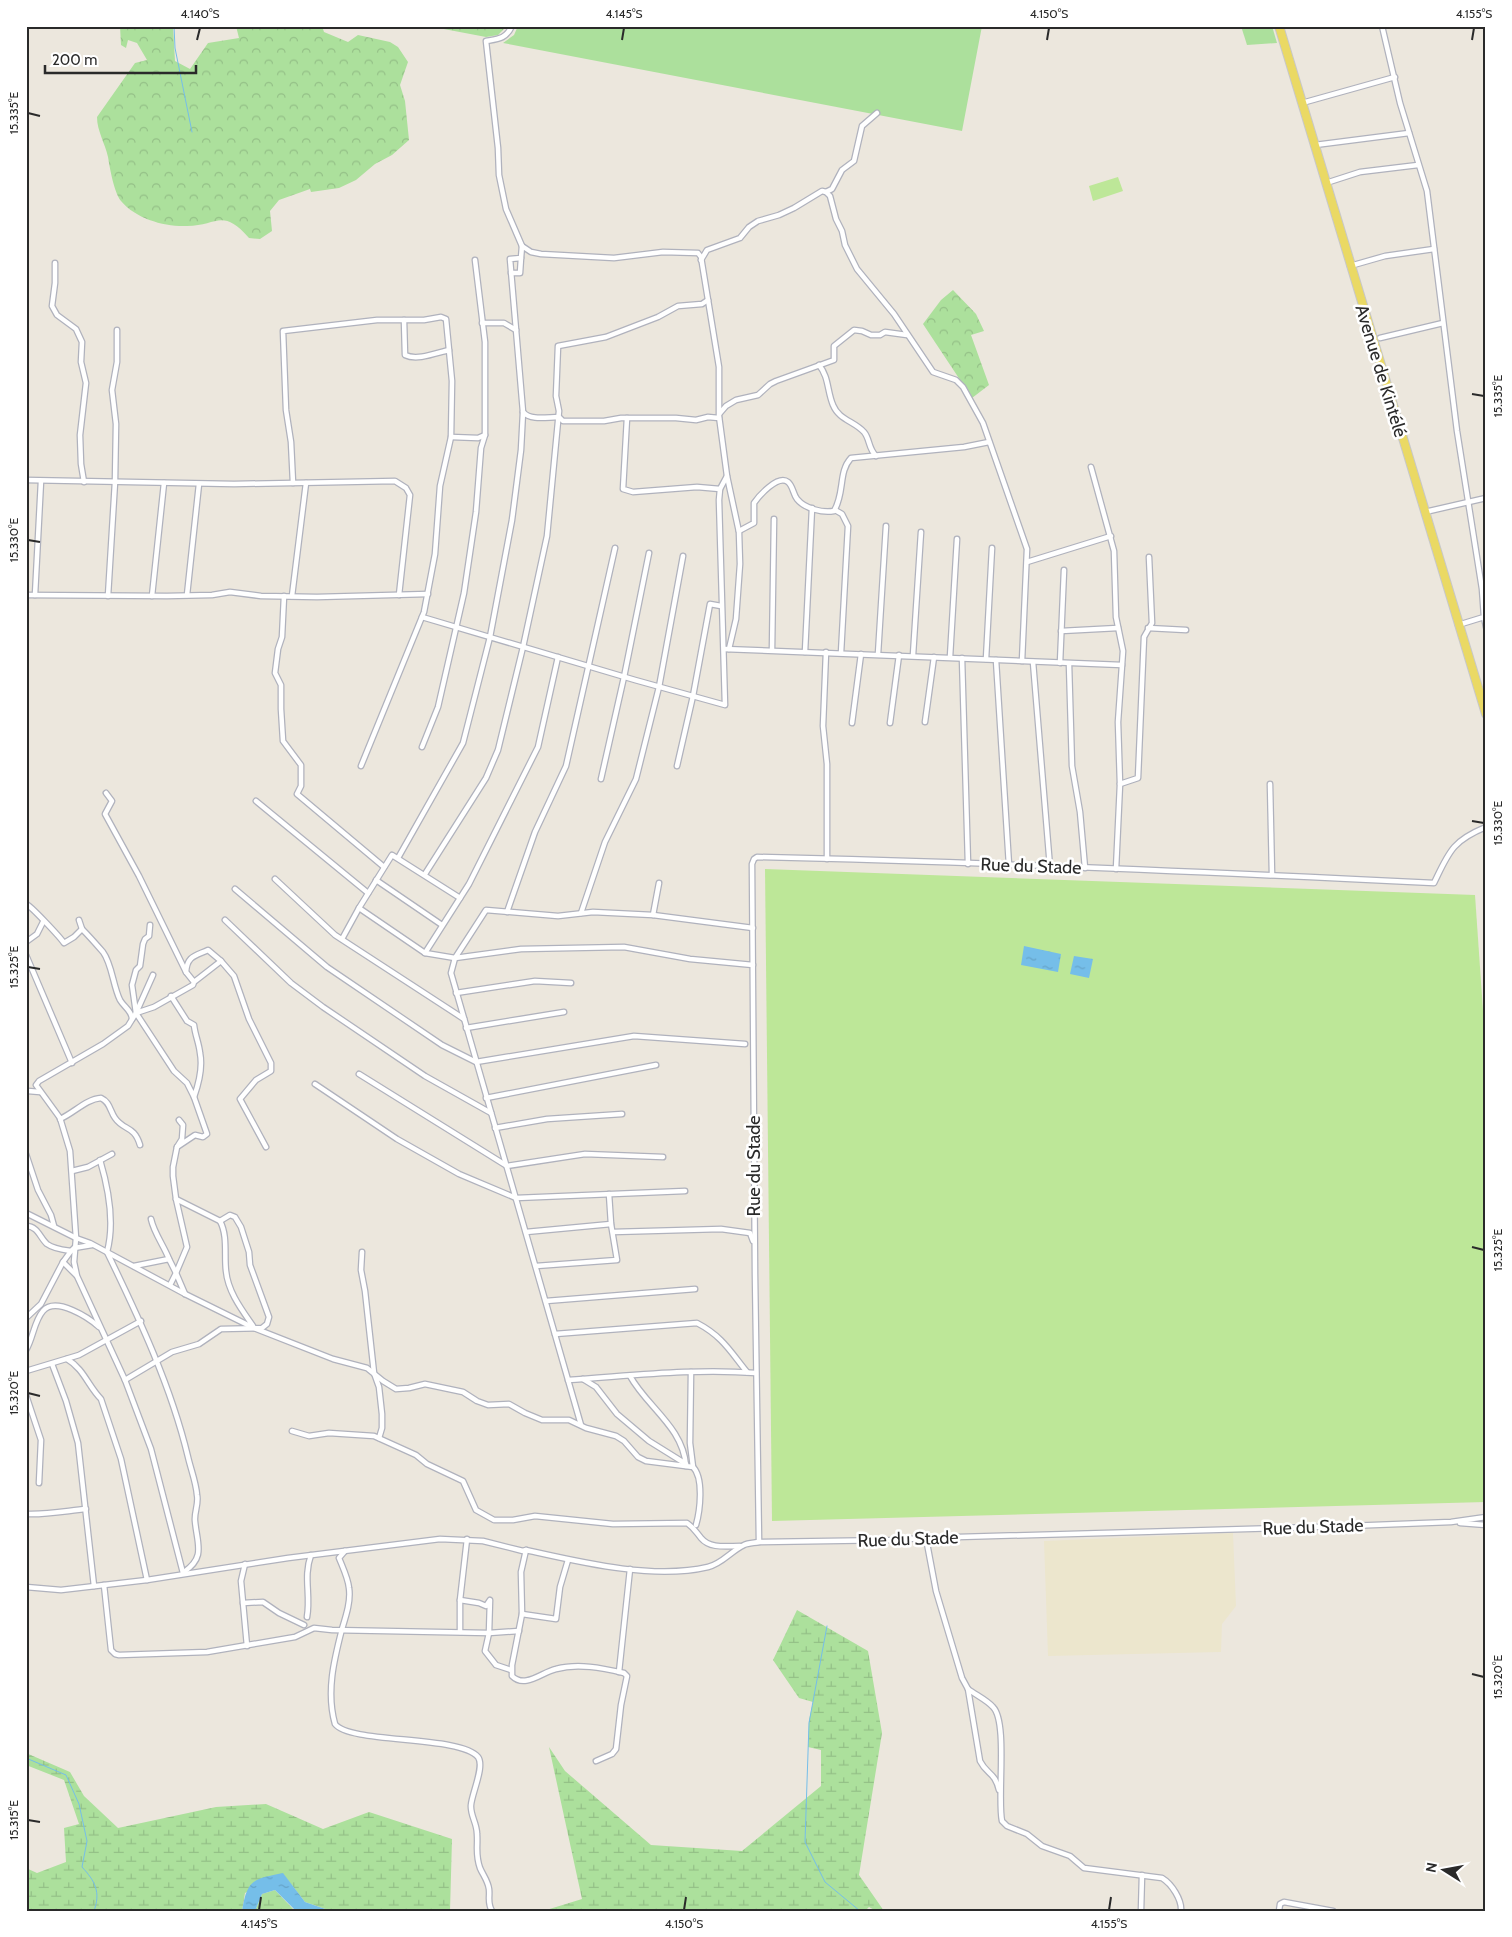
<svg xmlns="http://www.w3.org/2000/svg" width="1512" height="1937" font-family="Cabin,sans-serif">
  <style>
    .education { fill: #ece6cd }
    .grass { fill: #ace09c }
    .forest { fill: url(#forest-crowns) }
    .wetland { fill: url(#wetland-marsh) }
    .pitch { fill: #bde798 }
    .water { fill: url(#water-ripples) }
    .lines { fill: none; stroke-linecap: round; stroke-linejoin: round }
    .stream { stroke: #75bee9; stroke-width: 1 }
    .street-casing { stroke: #b0b2bd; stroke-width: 7 }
    .primary-casing { stroke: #c8c8c8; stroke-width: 10 }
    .street { stroke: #fff; stroke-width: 4.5 }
    .primary { stroke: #ead964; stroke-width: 8 }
    .ticks { fill: none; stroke: #2a2a2a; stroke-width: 2 }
    .labels { text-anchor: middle; stroke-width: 5; stroke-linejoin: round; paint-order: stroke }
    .street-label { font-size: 18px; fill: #2a2a2a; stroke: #fff }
    .neatline { fill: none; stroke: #2a2a2a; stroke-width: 2 }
    .ticks-label { font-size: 12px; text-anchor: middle; fill: #2a2a2a }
  </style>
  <defs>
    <pattern id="forest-crowns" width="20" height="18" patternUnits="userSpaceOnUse" patternTransform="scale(1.25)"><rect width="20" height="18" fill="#ace09c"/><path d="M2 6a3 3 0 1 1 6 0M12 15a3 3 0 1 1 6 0" fill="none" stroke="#94c087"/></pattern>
    <pattern id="wetland-marsh" width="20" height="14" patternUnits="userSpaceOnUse" patternTransform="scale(1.25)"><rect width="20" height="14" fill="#ace09c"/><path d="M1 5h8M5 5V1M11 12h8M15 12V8" fill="none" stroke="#94c087"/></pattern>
    <pattern id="water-ripples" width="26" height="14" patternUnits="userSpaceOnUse" patternTransform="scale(1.25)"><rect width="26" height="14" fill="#75bee9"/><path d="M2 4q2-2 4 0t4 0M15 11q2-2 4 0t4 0" fill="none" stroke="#65a3c8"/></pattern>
  </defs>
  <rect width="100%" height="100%" fill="#ece7dd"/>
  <path class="education" d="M1233,1533L1236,1606L1222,1624L1221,1652L1048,1656L1044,1541Z"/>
  <g class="grass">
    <path d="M518,26H982L962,131L503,43L514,35Z"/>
    <path d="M1241,26H1272L1277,43L1247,45Z"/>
  </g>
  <g class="forest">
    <path d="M120,26H173L175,61L190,69L208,43L239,38L236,26H322L324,32L348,42L358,35L390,42L398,47L408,62L400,85L405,101L409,140L392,155L375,164L356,180L339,188L311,192L310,189L279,200L270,211L272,231L260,239L249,238C222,207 217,226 187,226C165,227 136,219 121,201C114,192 110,169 108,157C105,143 97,131 97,117L135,63L147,60L137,43L128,40L126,48L121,45Z"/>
    <path d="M428,26H507L498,35L486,37Z"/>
    <path d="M953,290L976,314L984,331L971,335L989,385L972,398L923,324L941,300Z"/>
  </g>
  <g class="wetland">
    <path d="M797,1610L868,1651L882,1733L859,1875L884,1911H876L869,1907L865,1911H543L582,1899L549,1747L565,1771L651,1845L742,1851L821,1786V1750L808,1747L809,1720L813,1702L799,1698L773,1660Z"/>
    <path d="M26,1753L70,1772L84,1796L118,1828L216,1807L266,1804L323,1829L369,1812L452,1839L450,1911H331L305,1902L283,1874L245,1893L242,1911H216L213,1909L209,1911H26V1868L37,1873L66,1862L64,1828L79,1824L64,1780L26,1765Z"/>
    <path d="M275,1890L293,1909L296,1911H255L262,1894Z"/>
  </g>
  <g class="pitch">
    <path d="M1118,177L1123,191L1093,201L1089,186Z"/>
    <path d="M765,869L1475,895L1486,1054V1502L772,1521Z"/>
  </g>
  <g class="water">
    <path d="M1024,946L1061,954L1058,972L1021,965Z"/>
    <path d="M1074,956L1093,959L1089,978L1070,974Z"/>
    <path d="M283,1873L305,1902L331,1911H296L275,1890L262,1894L255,1911H242C247,1879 254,1879 283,1873Z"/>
  </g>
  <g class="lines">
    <g class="stream">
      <path d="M174,26L175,48L192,132"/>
      <path d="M827,1626L809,1723L805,1842L825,1882L860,1911"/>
      <path d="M26,1758L66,1775L79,1804L87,1841L82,1867C95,1881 101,1892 94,1911"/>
    </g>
    <defs>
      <g id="street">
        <path d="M1382,26L1400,103L1427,191L1457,431L1482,589L1484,617L1458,625"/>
        <path d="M1302,103L1395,77"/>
        <path d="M1315,145L1409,133"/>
        <path d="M1326,183L1360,172L1418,165"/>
        <path d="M826,192L832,189L842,170L854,161L862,126L877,113"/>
        <path d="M701,260L707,250L740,238L749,227L758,221L779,215L794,208L822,191L826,192L830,196L836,219L842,231L845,245L857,269L894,314L933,372L956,380L963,387L983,423L1027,549L1022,661"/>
        <path d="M55,263V283L52,306L57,315L76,329L82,342L81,362L86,383L80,435L81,464L84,482"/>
        <path d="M1350,266L1385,256L1434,249"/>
        <path d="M511,273H520L521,258"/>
        <path d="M404,320L405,355C417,361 436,353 449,350"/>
        <path d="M482,323H504L516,330"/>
        <path d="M1380,338L1443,323"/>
        <path d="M819,365C829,377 827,391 833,405C839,420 854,421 864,432C870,439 868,448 876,456"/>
        <path d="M523,412C531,421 547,417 559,417L563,421H604L621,418H676L696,420L708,417L719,418"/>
        <path d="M720,413L726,406L736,400L758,395L770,384L776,381L834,360V346L854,330L862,331L871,335H880L885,332L907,335"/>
        <path d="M627,418L623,489L633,492L697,487L720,489"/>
        <path d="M451,437L478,438L485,435"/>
        <path d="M1091,467L1114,551L1116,617L1123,651L1118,722L1120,784L1116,869"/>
        <path d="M727,476L739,532L740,564L736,619L729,649"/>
        <path d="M26,480L234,484L395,481L406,488L410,495L399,595"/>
        <path d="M293,483L291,442L286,410L283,331L377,320H424L441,317L446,319L452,381L451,437L440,486L435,554L424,612L361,766"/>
        <path d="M835,510L842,514L848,526L841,653"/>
        <path d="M1425,512L1486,498"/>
        <path d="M739,531L754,523V503C759,496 778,474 788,482C793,486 793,494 797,499C805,509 823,513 834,511C845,493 838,472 851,458L964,447L989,442"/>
        <path d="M1027,562L1111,536"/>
        <path d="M26,595L167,596L212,595L230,592L261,596L317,597L428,594"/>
        <path d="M35,595L41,481"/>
        <path d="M187,595L199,484"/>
        <path d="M108,596L115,482L116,424L112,390L117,362V330"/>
        <path d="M152,596L164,483"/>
        <path d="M284,596L282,637L278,649L275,673L281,685V709L283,741L301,765V786L297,794L384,867"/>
        <path d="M292,596L306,483"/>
        <path d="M422,617L635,680L725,705L719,500L720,489L727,476L719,416V367L701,257L698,253L663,252L614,258L541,254L531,252L522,246L506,209L499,175L498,148L486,41C498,39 506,39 512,26"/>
        <path d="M1486,617H1484L1486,627"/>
        <path d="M1148,628L1186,630"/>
        <path d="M1061,631L1118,628"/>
        <path d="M724,649L1122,665"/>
        <path d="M772,650L774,519"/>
        <path d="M805,652L812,508"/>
        <path d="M826,652L823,726L827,764V859"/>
        <path d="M878,654L886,526"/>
        <path d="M913,655L921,532"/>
        <path d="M950,657L957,539"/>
        <path d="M962,658L968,864"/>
        <path d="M986,659L992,548"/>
        <path d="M996,660L1009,865"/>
        <path d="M1033,662L1050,867"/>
        <path d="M1060,663L1064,570"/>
        <path d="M1069,664L1072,766L1080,812L1085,868"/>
        <path d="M925,722L934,657"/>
        <path d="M852,723L861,654"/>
        <path d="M890,723L899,655"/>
        <path d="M422,747L438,707L464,593L476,512L481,448L485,435V342L475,260"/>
        <path d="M677,766L693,696L710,604L721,606"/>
        <path d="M601,779L624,677L649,553"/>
        <path d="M1120,784L1138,778L1144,637L1152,623L1149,557"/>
        <path d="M1270,784L1272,875"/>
        <path d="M106,793L112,801L105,814L139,876L186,972"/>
        <path d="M256,801L368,893"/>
        <path d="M398,858L463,743L490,637L512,520L521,450L523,412L510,259L521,258L522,246"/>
        <path d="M425,874L486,778L498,750L523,647L547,536L559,411L556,396L558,346L606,337L658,317L678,306L702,304L708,300"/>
        <path d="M275,879L335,935L464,1019"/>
        <path d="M376,880L442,925"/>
        <path d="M235,889L327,967L442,1045L476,1062L634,1036L745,1044"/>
        <path d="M460,898L392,855L359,908L425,953L455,958L521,949L624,947L690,959L753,965"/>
        <path d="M26,904C30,905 60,937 64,943L74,937L82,929L79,920"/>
        <path d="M507,912L535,832L566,766L615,548"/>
        <path d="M581,913L605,842L636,779L659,687L683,556"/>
        <path d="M653,915L659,883"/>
        <path d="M225,920L291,983L323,1007L425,1076L491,1113"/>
        <path d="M150,925L149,936L145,939L143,944L140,966L136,970L132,985L136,1013L174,1071L187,1083L194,1097C199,1083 203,1068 200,1053C199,1043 195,1035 194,1025L187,1021L171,996"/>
        <path d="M82,929C89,936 96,944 103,952C112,964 113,986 120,1000C124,1007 132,1011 132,1019"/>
        <path d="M342,939L359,908"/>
        <path d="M26,942L37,934L43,922"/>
        <path d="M425,953L469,884L538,747L558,657"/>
        <path d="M26,955L72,1063"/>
        <path d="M221,961L234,976L249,1019L271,1063V1071L256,1080L240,1099L266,1147"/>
        <path d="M153,975L136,1013L128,1026L103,1044L39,1081L36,1085L60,1118L70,1151L76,1238L74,1262L77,1276L125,1380L151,1449L183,1573"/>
        <path d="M456,993L535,981L571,983"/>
        <path d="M136,1013L154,1007L193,985L194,982L186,972C187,956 195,956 208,950L221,961L194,982"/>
        <path d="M466,1028L564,1012"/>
        <path d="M359,1074L507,1166L585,1154L663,1157"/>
        <path d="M315,1084L397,1139L459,1174L516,1198L685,1191"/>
        <path d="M28,1091L40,1092"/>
        <path d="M486,1098L656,1065"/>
        <path d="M60,1119C74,1113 86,1099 101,1098C110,1102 110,1111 115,1118C124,1131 134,1125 140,1145"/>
        <path d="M179,1120L183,1125L182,1139L177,1147L195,1135L203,1137L207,1134L194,1097"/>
        <path d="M495,1128L547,1119L622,1114"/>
        <path d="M177,1147L173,1167V1176L176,1199L187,1247L176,1273L185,1294"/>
        <path d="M26,1154L38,1190L51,1215L54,1226"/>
        <path d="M100,1160C108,1187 115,1223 107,1252C139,1318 171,1386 188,1457C191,1470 196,1482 197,1495C199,1504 194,1512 195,1521C197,1544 206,1557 184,1572"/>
        <path d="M72,1171L88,1167L112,1154"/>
        <path d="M176,1199L220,1221C228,1236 224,1255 226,1271C228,1292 242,1310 253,1326"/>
        <path d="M26,1213L76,1238L90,1243L185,1294L254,1328L333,1359L367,1368L383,1381L396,1389L409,1388L425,1384L463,1392L477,1401L488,1405L509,1404L525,1413L542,1420H569L586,1428L616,1436L624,1441L638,1457L646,1461L693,1467C704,1478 700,1511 696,1525"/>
        <path d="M151,1219C154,1233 164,1246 169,1259"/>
        <path d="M26,1226C38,1226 40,1238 47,1244C54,1249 64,1250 71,1251"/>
        <path d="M526,1232L611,1224"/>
        <path d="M613,1232L721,1229L750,1233L753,1241"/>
        <path d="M362,1252L361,1270L365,1291L374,1373L379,1387L382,1414V1428L379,1438"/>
        <path d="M63,1262L76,1275"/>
        <path d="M134,1266L169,1259L176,1273L170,1285"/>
        <path d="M536,1266L617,1260L611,1224L609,1194"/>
        <path d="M546,1301L695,1289"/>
        <path d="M26,1318L41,1304L63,1262L71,1251L74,1248L92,1245"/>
        <path d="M555,1334L697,1323C722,1336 730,1351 747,1372"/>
        <path d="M26,1350C33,1339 34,1321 43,1311C56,1296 89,1318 99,1327"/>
        <path d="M67,1359C84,1369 88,1386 101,1399L121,1459L147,1580"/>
        <path d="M52,1364L66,1401L78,1443L94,1586"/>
        <path d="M26,1371L79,1355L141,1321"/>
        <path d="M691,1372L690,1443L693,1467"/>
        <path d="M630,1376C647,1407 683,1427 686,1466"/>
        <path d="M583,1379L596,1387L617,1414L649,1441L686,1464"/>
        <path d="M125,1380L172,1352L199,1344L221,1329L262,1328L267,1324L269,1317L250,1265L249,1252L241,1227L235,1217L230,1215L220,1221"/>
        <path d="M568,1380C630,1376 693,1368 756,1373"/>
        <path d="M26,1395L41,1440L39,1483"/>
        <path d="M581,1425L451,973L455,958L486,910L558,916L593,912L653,915L753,928"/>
        <path d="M292,1431L309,1436L329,1433L374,1436L416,1455L427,1464L463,1481L476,1510L494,1520H513L535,1516L613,1524L687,1523C694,1528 696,1532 701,1538C710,1549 727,1546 740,1546"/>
        <path d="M26,1514C46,1515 66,1511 86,1509"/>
        <path d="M1460,1523L1486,1525"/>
        <path d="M926,1538L936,1591L962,1678L968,1689L980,1761C987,1775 995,1772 999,1790"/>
        <path d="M759,1542L755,1274L752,864L754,859L757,857C983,862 1209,872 1434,883C1449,852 1452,841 1486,827"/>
        <path d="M526,1550L521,1572L522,1614L512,1665V1676C525,1689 542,1672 556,1669C578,1663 602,1668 624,1673L627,1676L621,1705L616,1749L612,1754L596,1761"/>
        <path d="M345,1551L339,1558C343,1568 348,1578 349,1588C351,1601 346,1616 342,1629C334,1660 326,1692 335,1724C350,1744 460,1735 478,1757C485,1766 472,1793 471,1805C470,1815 477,1823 477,1834C478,1847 475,1854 480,1868C483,1875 488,1881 489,1889C490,1897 487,1903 492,1911"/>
        <path d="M245,1564L241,1581L247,1646"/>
        <path d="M104,1585L111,1650L115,1654L119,1655L207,1652L295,1637L314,1628L332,1630L489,1633L519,1631"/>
        <path d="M26,1587L61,1590L147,1580L288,1558L440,1539L483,1541L523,1551L526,1550C580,1562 653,1580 708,1567C722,1564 731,1551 744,1545C748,1543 754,1543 759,1542L893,1540L924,1538L1348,1526L1451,1522L1486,1517"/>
        <path d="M460,1600L479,1603L486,1606L490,1600L489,1633L485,1651L496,1665L511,1670"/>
        <path d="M243,1603L263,1602L279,1613L304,1625"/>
        <path d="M522,1614L556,1619L560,1587L568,1560"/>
        <path d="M307,1617C311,1595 303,1577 311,1555"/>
        <path d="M460,1632V1600L467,1539"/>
        <path d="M619,1672L630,1569"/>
        <path d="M968,1689C976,1695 987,1700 993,1707C1008,1722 997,1798 1002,1821L1007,1826L1027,1834L1042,1846L1070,1856L1084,1868L1162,1878C1172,1884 1182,1900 1181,1911"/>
        <path d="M1141,1911L1142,1875"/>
        <path d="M1279,1911L1280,1904L1284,1902L1333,1911"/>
      </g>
      <path id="primary" d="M1279,26L1486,714"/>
    </defs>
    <use href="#street" class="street-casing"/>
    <use href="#primary" class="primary-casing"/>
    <use href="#street" class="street"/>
    <use href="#primary" class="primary"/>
  </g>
  <path class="ticks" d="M197,40L200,28M622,40L624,28M1047,40L1049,28M1472,40L1474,28M28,113L40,116M1472,394L1484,396M28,540L40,542M1472,821L1484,823M28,967L40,969M1472,1247L1484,1250M28,1393L40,1396M1472,1674L1484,1677M28,1820L40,1822M259,1910L261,1897M684,1910L686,1897M1109,1910L1111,1897"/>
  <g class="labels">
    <g class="street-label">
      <text transform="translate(1381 371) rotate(73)" y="6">Avenue de Kintélé</text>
      <text transform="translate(1031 866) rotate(2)" y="6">Rue du Stade</text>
      <text transform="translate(754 1166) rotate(-90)" y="6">Rue du Stade</text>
      <text transform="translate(1313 1527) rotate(-2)" y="6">Rue du Stade</text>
      <text transform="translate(908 1539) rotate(-2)" y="6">Rue du Stade</text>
    </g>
  </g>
  <rect width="1512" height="1937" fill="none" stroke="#ffffff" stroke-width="55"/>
  <g transform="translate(1444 1870) rotate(281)" stroke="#ffffff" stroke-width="4" paint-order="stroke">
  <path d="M0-4L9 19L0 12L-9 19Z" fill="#2a2a2a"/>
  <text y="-8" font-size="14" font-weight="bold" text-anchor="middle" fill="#2a2a2a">N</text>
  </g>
  <path d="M45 65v8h151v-8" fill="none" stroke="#2a2a2a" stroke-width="2.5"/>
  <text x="52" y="65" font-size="15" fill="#2a2a2a" stroke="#ffffff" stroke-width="4" paint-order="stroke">200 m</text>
  <rect x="28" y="28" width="1456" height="1882" class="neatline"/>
  <g class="ticks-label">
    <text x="200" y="18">4.140°S</text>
    <text x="624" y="18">4.145°S</text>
    <text x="1049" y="18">4.150°S</text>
    <text x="1474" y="18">4.155°S</text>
    <text transform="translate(14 113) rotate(-90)" y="4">15.335°E</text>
    <text transform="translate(1498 396) rotate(-90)" y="4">15.335°E</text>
    <text transform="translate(14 540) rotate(-90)" y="4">15.330°E</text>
    <text transform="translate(1498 823) rotate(-90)" y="4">15.330°E</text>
    <text transform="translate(14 967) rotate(-90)" y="4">15.325°E</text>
    <text transform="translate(1498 1250) rotate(-90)" y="4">15.325°E</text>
    <text transform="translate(14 1393) rotate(-90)" y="4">15.320°E</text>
    <text transform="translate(1498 1677) rotate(-90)" y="4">15.320°E</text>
    <text transform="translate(14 1820) rotate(-90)" y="4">15.315°E</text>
    <text x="259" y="1928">4.145°S</text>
    <text x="684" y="1928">4.150°S</text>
    <text x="1109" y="1928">4.155°S</text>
  </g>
</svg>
